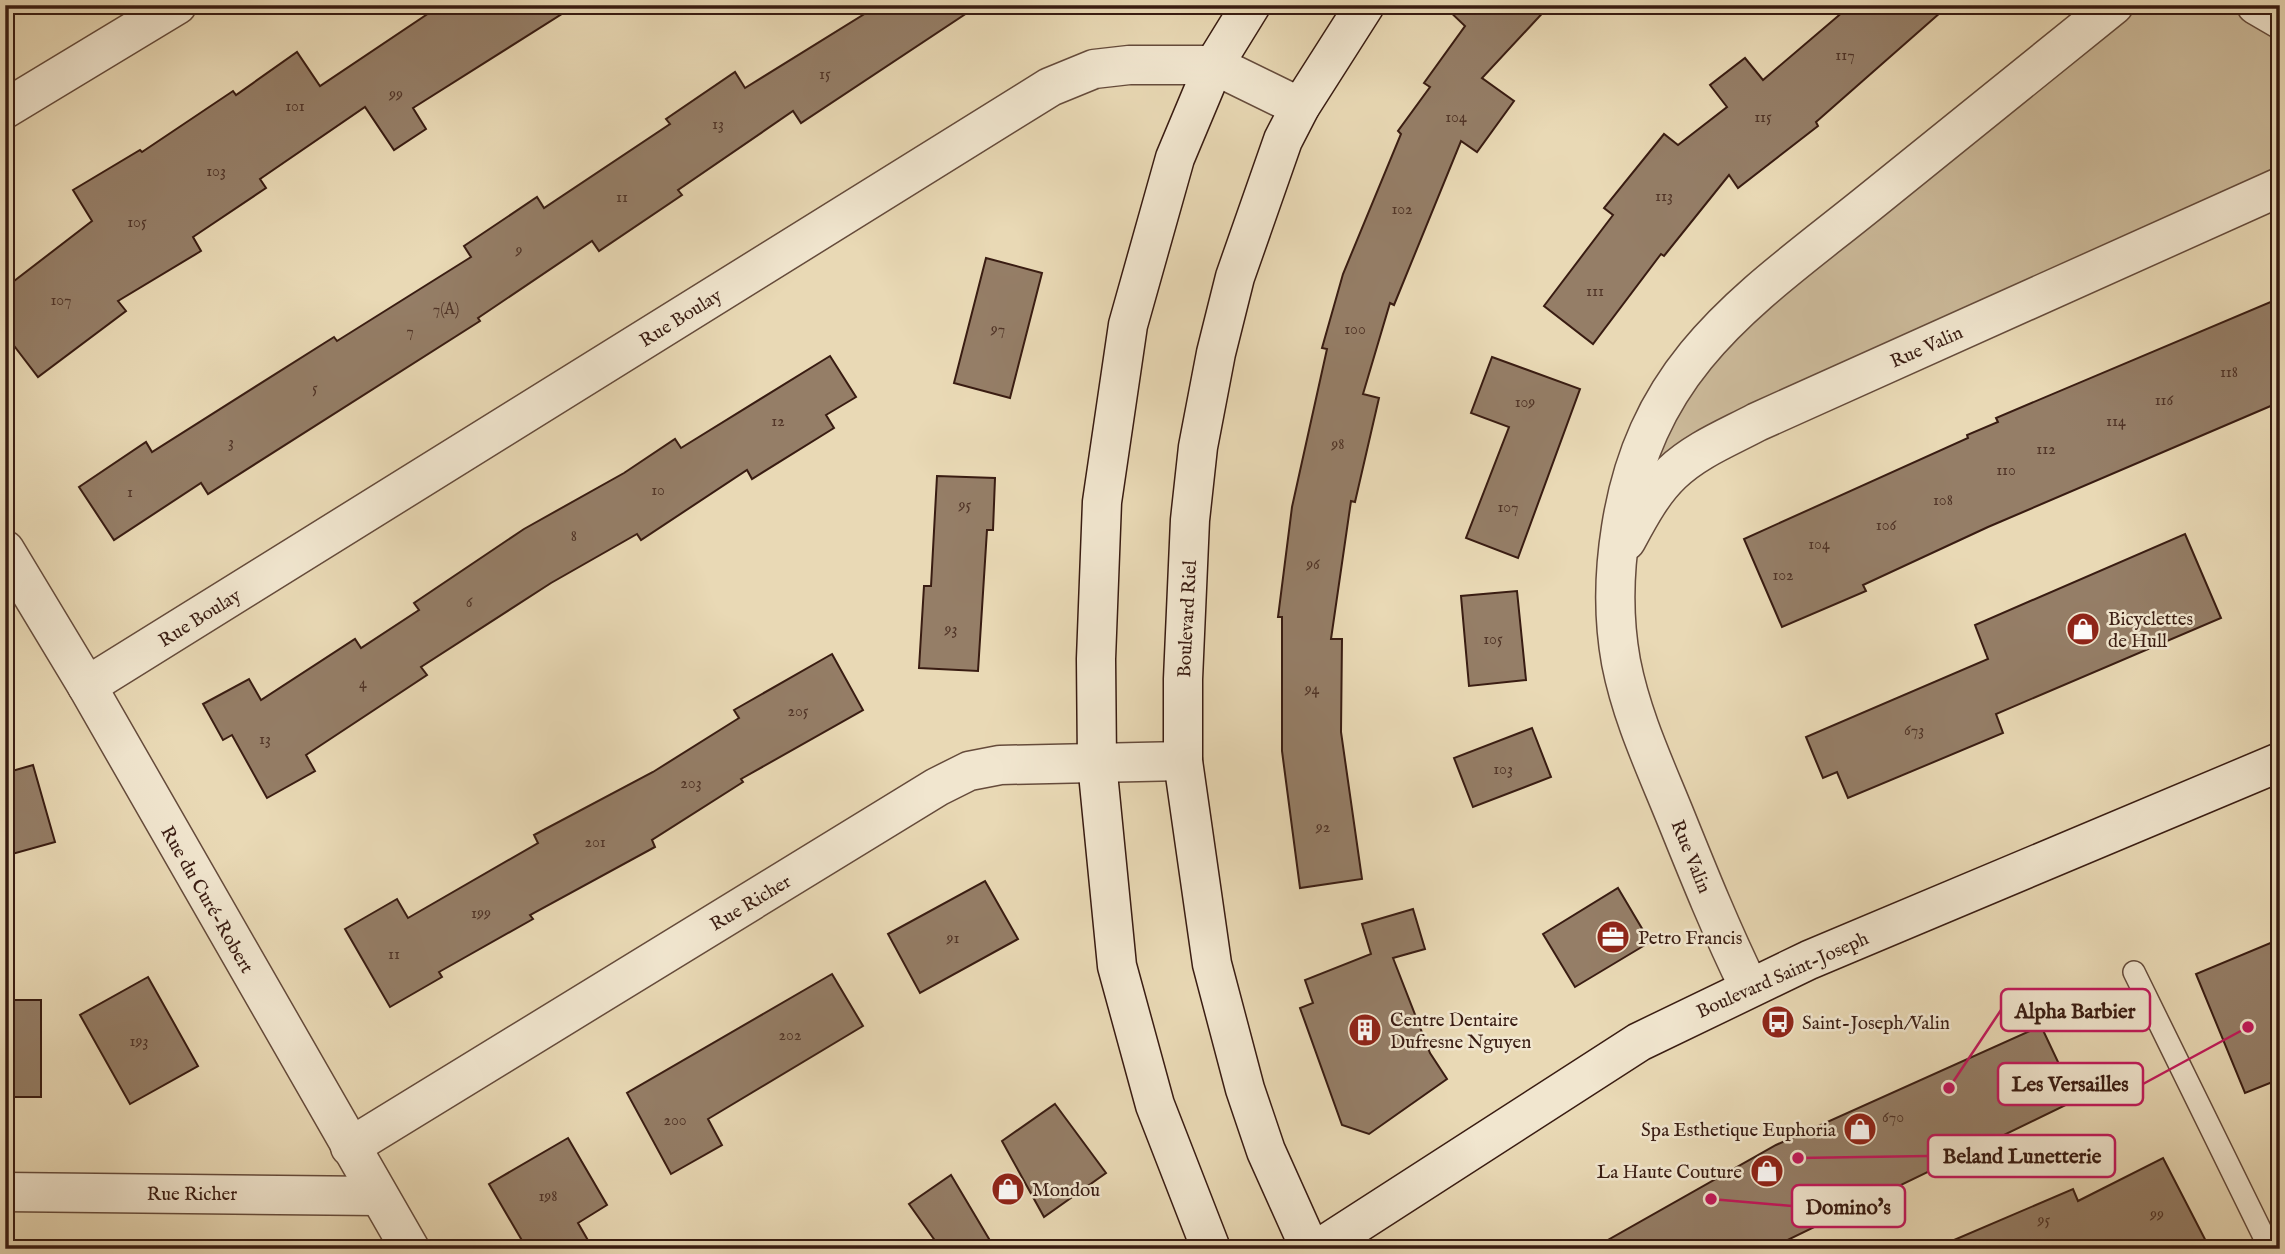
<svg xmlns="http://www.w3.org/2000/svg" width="2285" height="1254" font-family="'IM FELL English',serif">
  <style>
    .green { fill: #cbb999; stroke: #826a56; stroke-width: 2 }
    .building { fill: #957e67; stroke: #391c12; stroke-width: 2 }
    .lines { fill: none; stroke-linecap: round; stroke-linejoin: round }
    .lane-casing { stroke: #654b3b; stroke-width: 24 }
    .street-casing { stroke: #654b3b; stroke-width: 41 }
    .secondary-casing { stroke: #391c12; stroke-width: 41 }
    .lane { stroke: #f1e6cf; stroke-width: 21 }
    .street { stroke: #f1e6cf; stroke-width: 38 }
    .secondary { stroke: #f1e6cf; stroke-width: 38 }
    .labels { text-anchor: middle; stroke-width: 5; stroke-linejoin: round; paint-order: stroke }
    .number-label { font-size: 16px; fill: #503427 }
    .street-label { font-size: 19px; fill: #391c12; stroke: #f1e6cf }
    .poi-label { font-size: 19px; fill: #391c12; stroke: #f1e6cf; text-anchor: start }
    .leader { fill: none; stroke: #c2185b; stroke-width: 2.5 }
    .callout-dot { fill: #c2185b; stroke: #f1e6cf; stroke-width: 2.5 }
    .callout { fill: #f1e6cf; stroke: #c2185b; stroke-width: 2.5 }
    .callout-label { font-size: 21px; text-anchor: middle; font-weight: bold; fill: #391c12 }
  </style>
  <rect width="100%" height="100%" fill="#e9d9b5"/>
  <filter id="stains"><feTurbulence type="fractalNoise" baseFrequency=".00286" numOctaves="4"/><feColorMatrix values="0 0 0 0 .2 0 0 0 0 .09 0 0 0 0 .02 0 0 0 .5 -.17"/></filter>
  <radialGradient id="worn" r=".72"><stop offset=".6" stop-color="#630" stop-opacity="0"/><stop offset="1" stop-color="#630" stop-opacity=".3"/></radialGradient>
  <path class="green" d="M2114,5H2256L2280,19V187L1628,483L1670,388Z"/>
  <g class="building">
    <path d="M441,5H576L413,108L426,129L394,150L365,107L260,179L266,188L193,237L201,251L118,301L126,311L38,377L5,334V288L92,221L73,190L140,150L142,152L233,91L236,95L297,52L320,86Z"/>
    <path d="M879,5H979L801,123L793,111L678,190L682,195L599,251L592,241L478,318L480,321L208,494L201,483L114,540L79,487L146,442L152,452L334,337L337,341L471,257L464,246L537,197L544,208L670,124L666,119L735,72L745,88Z"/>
    <path d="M1443,5H1550L1482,78L1514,101L1477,152L1461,141L1394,305L1390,303L1363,394L1379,398L1355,502L1351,501L1331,639H1342L1341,732L1362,879L1300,888L1282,751V617H1278L1292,507L1327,349L1322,348L1343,274L1401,134L1398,131L1430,87L1424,83L1465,26Z"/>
    <path d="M1851,5H1949L1816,122L1818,126L1738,188L1729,175L1664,256L1661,254L1593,344L1544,306L1613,215L1604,208L1664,134L1678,145L1727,107L1710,85L1745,58L1763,80Z"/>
    <path d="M986,258L1042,273L1010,398L954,383Z"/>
    <path d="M2280,298V402L1988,527L1863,585L1866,591L1782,627L1744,539L1968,438L1967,435L1998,422L1996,418Z"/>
    <path d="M830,356L856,397L826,415L834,428L752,479L747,470L641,540L637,534L551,583L421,667L427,675L306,755L315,771L267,798L232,735L223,740L203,704L249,679L261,700L355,639L361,648L419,610L414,603L524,529L624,473L675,439L681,448Z"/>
    <path d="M1492,357L1580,389L1518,558L1466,538L1509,427L1471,413Z"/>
    <path d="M937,476L995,478L993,530H987L978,671L919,668L924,586H931Z"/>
    <path d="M2185,534L2221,618L1996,714L2003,733L1848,798L1837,772L1823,778L1806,737L1988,659L1975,625Z"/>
    <path d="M1517,591L1526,680L1469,686L1461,596Z"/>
    <path d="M832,654L863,710L741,779L743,782L652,840L655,847L530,915L533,919L439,972L442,977L390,1007L345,929L397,899L408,918L538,843L534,835L653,772L739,718L734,710Z"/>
    <path d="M1532,728L1551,777L1473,807L1454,758Z"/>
    <path d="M33,765L55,842L5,856V773Z"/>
    <path d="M985,881L1018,939L920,993L888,934Z"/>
    <path d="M1618,888L1650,942L1575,987L1543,934Z"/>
    <path d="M1413,909L1425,949L1393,958L1430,1053L1447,1079L1369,1134L1342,1125L1300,1008L1313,1003L1305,980L1371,954L1362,924Z"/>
    <path d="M2280,939V1079L2245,1093L2196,974Z"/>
    <path d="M832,974L863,1026L708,1119L722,1145L671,1174L627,1093Z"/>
    <path d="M148,977L198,1066L130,1104L80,1015Z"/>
    <rect x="5" y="1000" width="36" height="97"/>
    <path d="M2041,1026L2076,1100L1769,1249H1592L1776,1145Z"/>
    <path d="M1055,1104L1106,1173L1044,1217L1002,1141Z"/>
    <path d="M568,1138L607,1205L578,1223L593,1249H527L489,1184Z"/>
    <path d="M2163,1158L2210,1249H1933L2073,1189L2078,1201Z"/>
    <path d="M951,1175L995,1249H941L909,1204Z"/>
  </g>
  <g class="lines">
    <defs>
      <path id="lane" d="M2134,972L2270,1249"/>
      <g id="street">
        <path d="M2256,5L2280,19"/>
        <path d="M5,109L177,5"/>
        <path d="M1626,541C1639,517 1652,492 1672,473C1696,450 1729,437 1757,422L2280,187"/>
        <path d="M5,550L87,686L410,1249"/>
        <path d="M87,686L1050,87L1094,69L1129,65H1214L1300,107"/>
        <path d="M1749,987C1722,932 1699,875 1676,818C1655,766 1632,718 1621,662C1613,618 1614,572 1621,528C1647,360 1753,297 1875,198C1954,134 2034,70 2114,5"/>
        <path d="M350,1147L937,787L969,771L1000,765L1183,761"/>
        <path d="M5,1192L378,1196"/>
      </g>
      <g id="secondary">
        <path d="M1211,1249L1155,1105L1117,966L1097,763L1096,659L1102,502L1128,325L1175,158L1214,65L1251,5"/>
        <path d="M1310,1249L1266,1151L1245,1089L1212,964L1183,761V679L1190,520L1198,447L1216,353L1235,277L1283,140L1300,107L1365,5"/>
        <path d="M1318,1249L1639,1042L1809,960L2280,762"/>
      </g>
    </defs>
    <use href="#lane" class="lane-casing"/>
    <use href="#street" class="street-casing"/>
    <use href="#secondary" class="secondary-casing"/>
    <use href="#lane" class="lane"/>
    <use href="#street" class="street"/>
    <use href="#secondary" class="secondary"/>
  </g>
  <defs>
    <symbol id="shop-disc" viewBox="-11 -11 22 22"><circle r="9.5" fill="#8f2418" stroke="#f1e6cf"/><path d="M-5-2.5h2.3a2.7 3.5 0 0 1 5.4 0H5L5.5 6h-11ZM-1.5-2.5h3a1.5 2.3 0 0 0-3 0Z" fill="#fff"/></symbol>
    <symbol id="office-disc" viewBox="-11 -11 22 22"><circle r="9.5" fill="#8f2418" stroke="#f1e6cf"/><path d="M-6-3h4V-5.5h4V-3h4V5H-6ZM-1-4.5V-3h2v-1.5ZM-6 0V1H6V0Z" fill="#fff"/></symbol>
    <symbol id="bus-disc" viewBox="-11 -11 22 22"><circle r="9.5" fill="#8f2418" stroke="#f1e6cf"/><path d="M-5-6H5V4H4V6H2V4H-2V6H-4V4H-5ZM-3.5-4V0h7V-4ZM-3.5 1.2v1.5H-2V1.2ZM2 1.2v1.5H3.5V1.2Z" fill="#fff"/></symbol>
    <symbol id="building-disc" viewBox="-11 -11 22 22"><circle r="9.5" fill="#8f2418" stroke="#f1e6cf"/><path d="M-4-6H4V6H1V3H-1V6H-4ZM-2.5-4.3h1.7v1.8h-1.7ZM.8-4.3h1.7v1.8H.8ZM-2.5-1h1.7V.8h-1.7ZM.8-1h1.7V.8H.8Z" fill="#fff"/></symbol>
  </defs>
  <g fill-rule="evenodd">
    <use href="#shop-disc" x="2064" y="610" width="38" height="38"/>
    <use href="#office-disc" x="1594" y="918" width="38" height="38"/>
    <use href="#bus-disc" x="1759" y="1003" width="38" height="38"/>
    <use href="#building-disc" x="1346" y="1011" width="38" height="38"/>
    <use href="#shop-disc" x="1841" y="1110" width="38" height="38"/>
    <use href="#shop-disc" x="1748" y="1152" width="38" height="38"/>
    <use href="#shop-disc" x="989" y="1170" width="38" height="38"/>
  </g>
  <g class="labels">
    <g class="number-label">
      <text x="1845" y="60">117</text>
      <text x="825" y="79">15</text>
      <text x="396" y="99">99</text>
      <text x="295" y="111">101</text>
      <text x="1456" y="122">104</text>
      <text x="1763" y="122">115</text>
      <text x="718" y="129">13</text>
      <text x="216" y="176">103</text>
      <text x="1664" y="201">113</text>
      <text x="622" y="202">11</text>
      <text x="1402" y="214">102</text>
      <text x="137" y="227">105</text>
      <text x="519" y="255">9</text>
      <text x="1595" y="296">111</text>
      <text x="61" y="305">107</text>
      <text x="446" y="314">7(A)</text>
      <text x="998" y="334">97</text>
      <text x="1355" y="334">100</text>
      <text x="410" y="336">7</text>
      <text x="2229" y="377">118</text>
      <text x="315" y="393">5</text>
      <text x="2164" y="405">116</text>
      <text x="1525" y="407">109</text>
      <text x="778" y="426">12</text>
      <text x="2116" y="426">114</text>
      <text x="231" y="447">3</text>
      <text x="1338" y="449">98</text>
      <text x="2046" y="454">112</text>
      <text x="2006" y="475">110</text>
      <text x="658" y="495">10</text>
      <text x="130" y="497">1</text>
      <text x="1943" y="505">108</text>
      <text x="965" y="510">95</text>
      <text x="1508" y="512">107</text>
      <text x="1886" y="530">106</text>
      <text x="574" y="541">8</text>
      <text x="1819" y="549">104</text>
      <text x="1313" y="569">96</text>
      <text x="1783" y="580">102</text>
      <text x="469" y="607">6</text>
      <text x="951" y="634">93</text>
      <text x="1493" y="644">105</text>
      <text x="363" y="688">4</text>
      <text x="1312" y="694">94</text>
      <text x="798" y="716">205</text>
      <text x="1914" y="735">673</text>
      <text x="265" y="744">13</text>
      <text x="1503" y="774">103</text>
      <text x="691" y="788">203</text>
      <text x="1323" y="832">92</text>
      <text x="595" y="847">201</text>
      <text x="481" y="918">199</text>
      <text x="953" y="943">91</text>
      <text x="394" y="959">11</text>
      <text x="790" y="1040">202</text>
      <text x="139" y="1046">193</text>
      <text x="1893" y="1122">670</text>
      <text x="675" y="1125">200</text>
      <text x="548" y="1201">198</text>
      <text x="2157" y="1219">99</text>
      <text x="2044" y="1225">95</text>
    </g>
    <g class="street-label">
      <text transform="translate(680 317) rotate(-32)" y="7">Rue Boulay</text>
      <text transform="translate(1926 346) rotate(-24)" y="7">Rue Valin</text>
      <text transform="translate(199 617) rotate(-32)" y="7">Rue Boulay</text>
      <text transform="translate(1186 619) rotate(-87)" y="7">Boulevard Riel</text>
      <text transform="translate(1692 856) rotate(68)" y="7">Rue Valin</text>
      <text transform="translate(208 899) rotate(60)" y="7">Rue du Curé-Robert</text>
      <text transform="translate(750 902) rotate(-31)" y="7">Rue Richer</text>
      <text transform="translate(1782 974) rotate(-24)" y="7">Boulevard Saint-Joseph</text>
      <text x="192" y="1200">Rue Richer</text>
    </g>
    <g class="poi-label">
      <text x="2108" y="625">Bicyclettes<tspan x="2108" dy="22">de Hull</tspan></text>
      <text x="1638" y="944">Petro Francis</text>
      <text x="1390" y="1026">Centre Dentaire<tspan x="1390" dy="22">Dufresne Nguyen</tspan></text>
      <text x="1802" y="1029">Saint-Joseph/Valin</text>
      <text x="1836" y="1136" text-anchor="end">Spa Esthetique Euphoria</text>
      <text x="1742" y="1178" text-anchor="end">La Haute Couture</text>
      <text x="1032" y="1196">Mondou</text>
    </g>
  </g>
  <path class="leader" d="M1949 1088L2001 1010M2248 1027L2143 1084M1798 1158L1928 1156M1711 1199L1792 1206"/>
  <g class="callout-dot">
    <circle cx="1949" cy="1088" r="7"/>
    <circle cx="2248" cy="1027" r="7"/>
    <circle cx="1798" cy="1158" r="7"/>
    <circle cx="1711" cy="1199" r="7"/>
  </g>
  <g class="callout">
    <rect x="2001" y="989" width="149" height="42" rx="7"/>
    <rect x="1998" y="1063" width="145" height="42" rx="7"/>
    <rect x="1928" y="1135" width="187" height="42" rx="7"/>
    <rect x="1792" y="1185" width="113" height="42" rx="7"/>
  </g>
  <g class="callout-label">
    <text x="2075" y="1018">Alpha Barbier</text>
    <text x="2070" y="1091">Les Versailles</text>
    <text x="2022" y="1163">Beland Lunetterie</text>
    <text x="1848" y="1214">Domino's</text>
  </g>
  <rect width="2285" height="1254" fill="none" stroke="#e9d9b5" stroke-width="28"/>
  <rect x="7" y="7" width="2271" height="1240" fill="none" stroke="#391c12" stroke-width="3.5"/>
  <rect x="14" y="14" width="2257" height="1226" fill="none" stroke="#391c12" stroke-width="2"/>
  <rect width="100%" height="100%" filter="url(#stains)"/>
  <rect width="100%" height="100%" fill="url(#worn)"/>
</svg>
